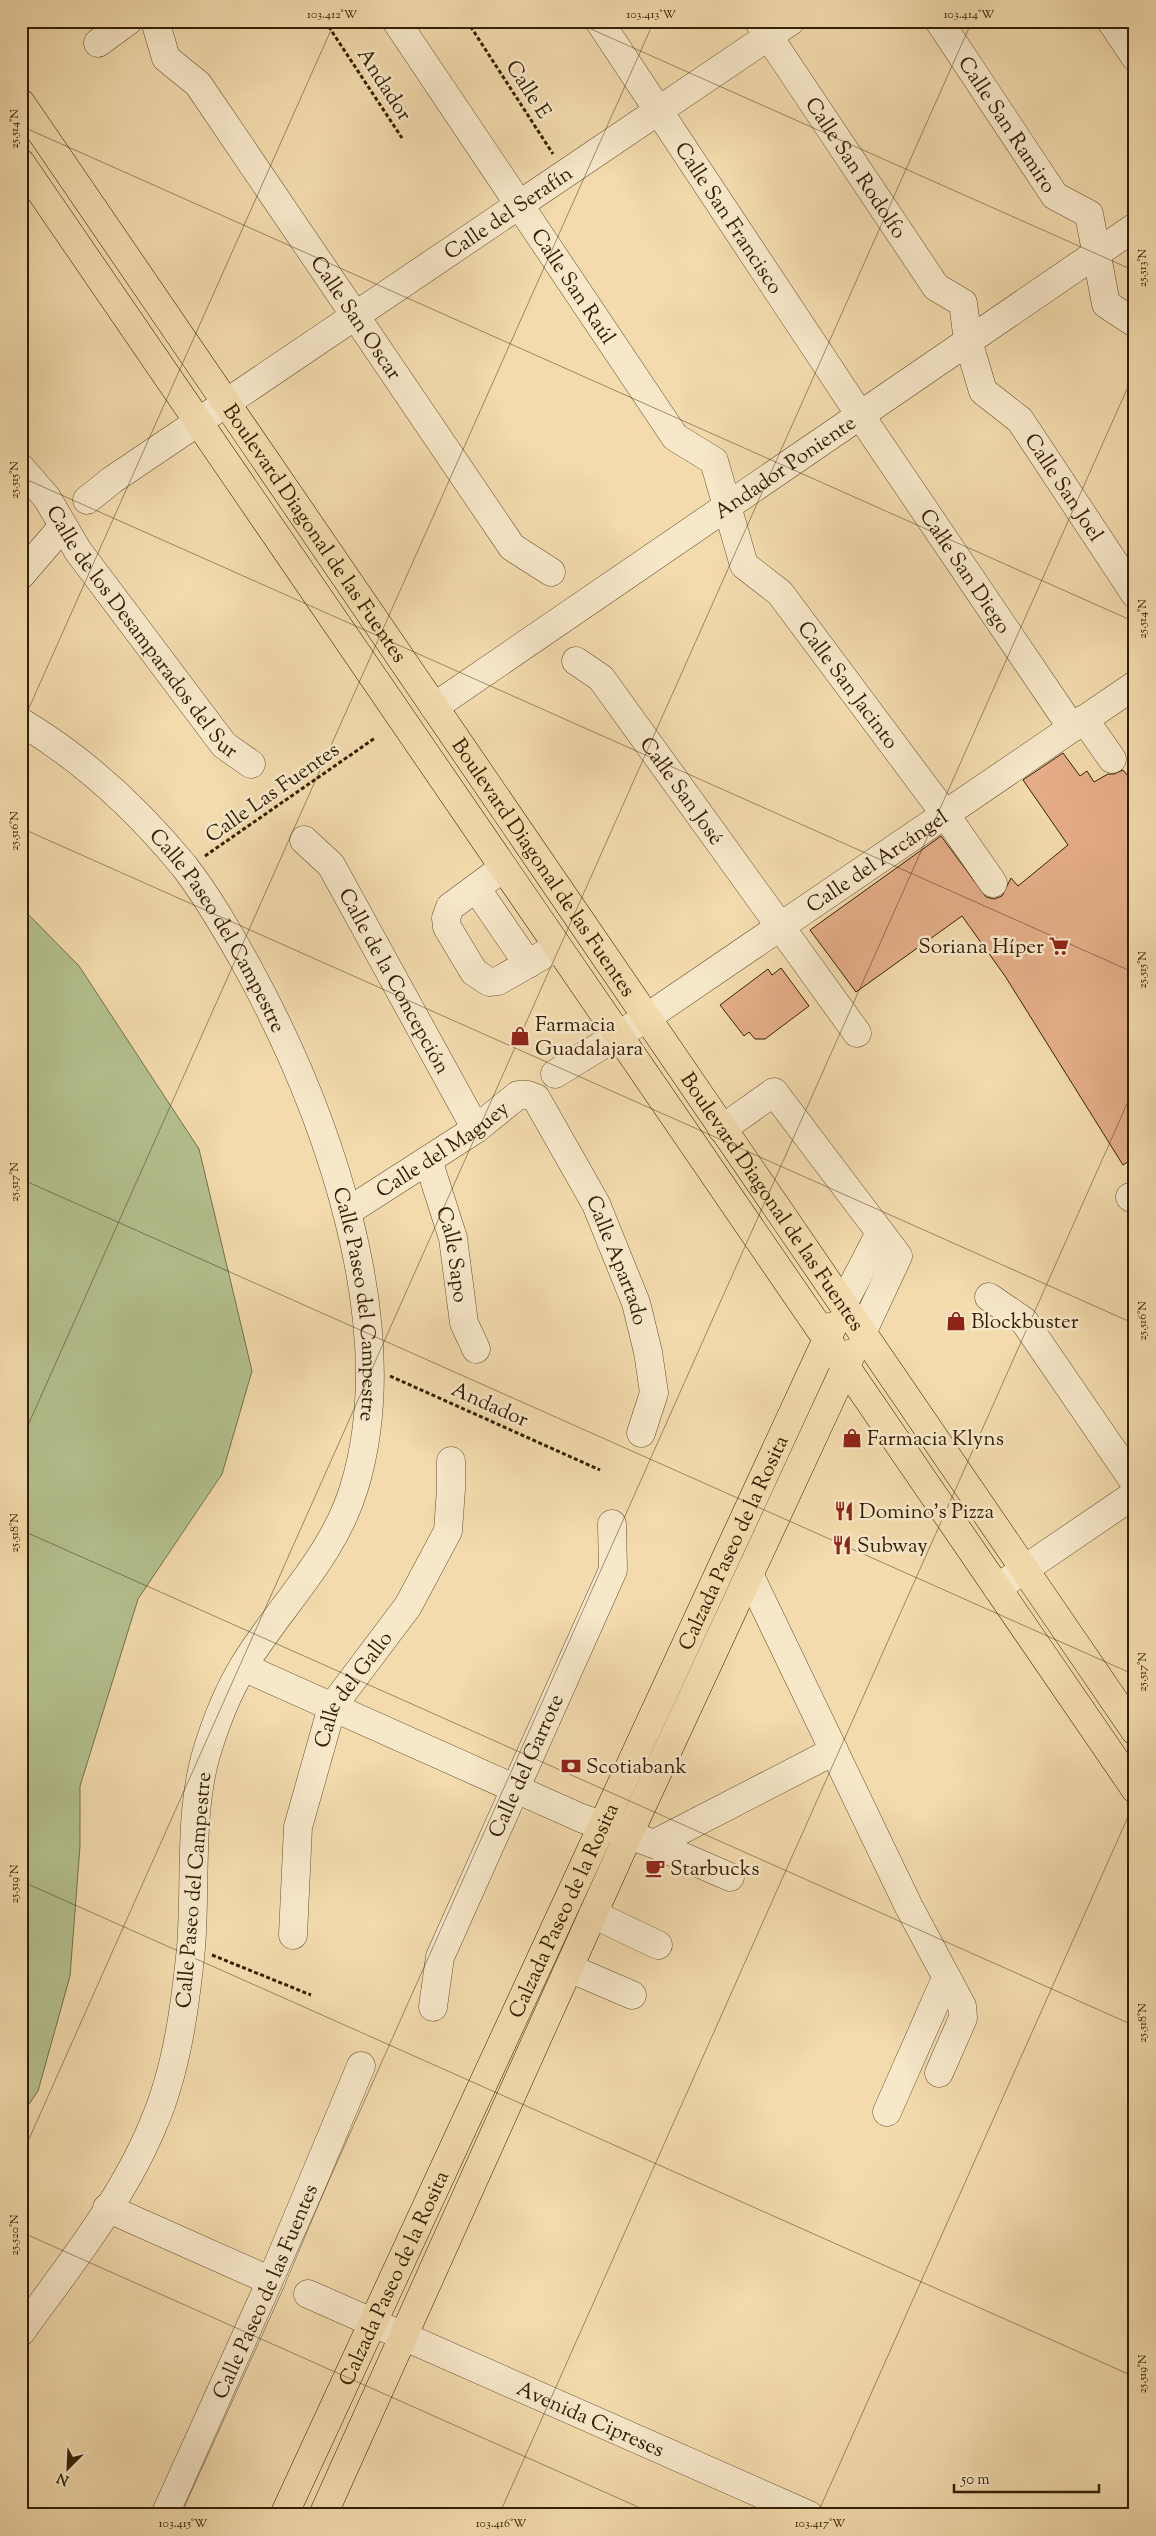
<svg xmlns="http://www.w3.org/2000/svg" width="1156" height="2536" font-family="'Sorts Mill Goudy',serif">
  <style>
    .green { fill: #b4c18f; stroke: #74704a }
    .building { fill: #e5ae88; stroke: #342006 }
    .lines { fill: none; stroke-linecap: round; stroke-linejoin: round }
    .minor-casing { stroke: #644f30; stroke-width: 29 }
    .major-casing { stroke: #342006; stroke-width: 29 }
    .path { stroke: #342006; stroke-width: 3; stroke-dasharray: 4 2.5; stroke-linecap: butt }
    .minor { stroke: #f7e8ca; stroke-width: 28 }
    .major { stroke: #f3dbad; stroke-width: 28 }
    .ticks { fill: none; stroke: #342006; stroke-width: 1; stroke-opacity: 0.45 }
    .labels { text-anchor: middle; stroke-width: 5; stroke-linejoin: round; paint-order: stroke }
    .street-label { font-size: 21px; fill: #342006; stroke: #f7e8ca }
    .poi-label { font-size: 21px; fill: #342006; stroke: #f7e8ca; text-anchor: start }
    .neatline { fill: none; stroke: #342006; stroke-width: 2 }
    .ticks-label { font-size: 12px; text-anchor: middle; fill: #342006 }
  </style>
  <rect width="100%" height="100%" fill="#f3dbad"/>
  <filter id="stains"><feTurbulence type="fractalNoise" baseFrequency=".004" numOctaves="4"/><feColorMatrix values="0 0 0 0 .2 0 0 0 0 .09 0 0 0 0 .02 0 0 0 .5 -.17"/></filter>
  <radialGradient id="worn" r=".72"><stop offset=".6" stop-color="#630" stop-opacity="0"/><stop offset="1" stop-color="#630" stop-opacity=".3"/></radialGradient>
  <path class="green" d="M21,907L79,966L199,1149L252,1371L222,1474L138,1599L80,1786V1846L70,1976L38,2091L21,2116Z"/>
  <g class="building">
    <path d="M1063,753L1080,776L1087,771L1094,782L1108,774H1114L1123,770L1128,776L1135,771V1157L1123,1165L1005,976L962,916L856,992L810,930L941,836L986,897L994,899L1002,896L1011,878L1018,886L1068,845L1023,780Z"/>
    <path d="M781,968L809,1006L765,1039H755L749,1032L744,1036L720,1005L768,969L772,975Z"/>
  </g>
  <g class="lines">
    <defs>
      <g id="minor">
        <path id="s1" d="M155,21L166,58L198,84L512,547L551,572"/>
        <path id="s2" d="M396,21L675,437L714,461L744,565L780,593L945,814L993,883"/>
        <path id="s3" d="M599,21L860,415L1072,728"/>
        <path id="s4" d="M939,21L1055,196L1089,214L1106,304L1135,323"/>
        <path d="M1111,21L1135,57"/>
        <path id="s5" d="M759,22L936,287L963,303L968,341L983,391L1020,420L1135,594"/>
        <path d="M98,43L128,21"/>
        <path id="s6" d="M21,468L47,498L78,551L224,745L251,764"/>
        <path id="s7" d="M87,500L112,480L198,422L791,21"/>
        <path d="M21,575L63,526"/>
        <path id="s8" d="M576,661L601,678L857,1033"/>
        <path id="s9" d="M434,707L1135,227"/>
        <path d="M1084,719L1112,759"/>
        <path id="s10" d="M21,722C83,759 138,810 184,866C208,897 228,932 247,966C326,1110 404,1325 354,1488C333,1557 280,1606 244,1665C227,1693 214,1727 205,1758C189,1819 196,1885 191,1948C185,2007 177,2070 153,2125C122,2200 68,2267 21,2332"/>
        <path id="s11" d="M304,840L331,865L476,1129"/>
        <path d="M503,868L450,907L446,918L447,927L474,972L489,982L498,981L557,947"/>
        <path d="M476,888L528,964"/>
        <path id="s12" d="M555,1074L646,1018L1135,685"/>
        <path d="M722,1129L774,1092L898,1256L862,1333"/>
        <path id="s13" d="M428,1160L453,1238L464,1323L476,1349"/>
        <path d="M1130,1197L1135,1200"/>
        <path id="s14" d="M347,1212L476,1129L518,1095H528L536,1098L596,1204L636,1303L648,1352L654,1393L641,1433"/>
        <path d="M989,1297L1024,1321L1135,1483"/>
        <path d="M843,1304L880,1233"/>
        <path d="M750,1576L909,1907L962,2006L963,2018L939,2073"/>
        <path d="M997,1588L1135,1494"/>
        <path d="M243,1667L581,1818L654,1844L730,1877"/>
        <path d="M654,1844L834,1751"/>
        <path d="M593,1914L658,1945"/>
        <path id="s15" d="M293,1935L298,1827L332,1707L408,1606L448,1531L451,1489V1461"/>
        <path d="M569,1968L632,1995"/>
        <path id="s16" d="M433,2007L440,1957L613,1570L612,1524"/>
        <path d="M887,2112L943,1985"/>
        <path d="M107,2208L271,2281"/>
        <path id="s17" d="M308,2294L809,2515"/>
        <path id="s18" d="M165,2515L271,2281L361,2066"/>
      </g>
      <g id="major">
        <path id="s19" d="M21,103L1135,1731"/>
        <path d="M21,163L1135,1789"/>
        <path id="s20" d="M284,2515L833,1326"/>
        <path d="M323,2515L629,1834L852,1353"/>
      </g>
    </defs>
    <use href="#minor" class="minor-casing"/>
    <use href="#major" class="major-casing"/>
    <g class="path">
      <path d="M325,21L402,138"/>
      <path d="M467,21L553,154"/>
      <path d="M205,856L375,738"/>
      <path d="M390,1376L600,1470"/>
      <path d="M212,1955L311,1995"/>
    </g>
    <use href="#minor" class="minor"/>
    <use href="#major" class="major"/>
  </g>
  <path class="ticks" d="M573,21L1135,271M21,126L1135,622M21,477L1135,973M21,726L335,21M21,828L1135,1324M21,1179L1135,1675M21,1441L654,21M21,1530L1135,2026M21,1881L1135,2377M21,2157L972,21M21,2232L656,2515M180,2515L1135,371M499,2515L1135,1086M817,2515L1135,1801"/>
  <defs>
    <symbol id="supermarket-bare" viewBox="-9 -9 18 18"><path d="M-6-5.5h2.5l.6 2H6L4.5 2H-2.5L-4.4-4H-6ZM-1.5 3.2a1.3 1.3 0 1 0 .1 0ZM3 3.2a1.3 1.3 0 1 0 .1 0Z" fill="#8f2418" stroke="#f7e8ca" stroke-width="2.5" paint-order="stroke"/></symbol>
    <symbol id="shop-bare" viewBox="-9 -9 18 18"><path d="M-5-2.5h2.3a2.7 3.5 0 0 1 5.4 0H5L5.5 6h-11ZM-1.5-2.5h3a1.5 2.3 0 0 0-3 0Z" fill="#8f2418" stroke="#f7e8ca" stroke-width="2.5" paint-order="stroke"/></symbol>
    <symbol id="restaurant-bare" viewBox="-9 -9 18 18"><path d="M-5-6h1v4h1v-4h1v4h1v-4h1v5L-1.5 .5V6h-2V.5L-5-1ZM5-6V6H3V1.5H1.5Q1.5-4 5-6Z" fill="#8f2418" stroke="#f7e8ca" stroke-width="2.5" paint-order="stroke"/></symbol>
    <symbol id="bank-bare" viewBox="-9 -9 18 18"><path d="M-6-4H6V4H-6ZM0-2.3a2.3 2.3 0 1 0 0 4.6a2.3 2.3 0 1 0 0-4.6Z" fill="#8f2418" stroke="#f7e8ca" stroke-width="2.5" paint-order="stroke"/></symbol>
    <symbol id="cafe-bare" viewBox="-9 -9 18 18"><path d="M-5.5-4.5H6V0H3Q3 3.5 0 3.5H-2.5Q-5.5 3.5-5.5 0ZM3-3.2v2h1.7v-2ZM-6 4.5H4V6H-6Z" fill="#8f2418" stroke="#f7e8ca" stroke-width="2.5" paint-order="stroke"/></symbol>
  </defs>
  <g fill-rule="evenodd">
    <use href="#supermarket-bare" x="1045" y="932" width="28" height="28"/>
    <use href="#shop-bare" x="506" y="1022" width="28" height="28"/>
    <use href="#shop-bare" x="942" y="1307" width="28" height="28"/>
    <use href="#shop-bare" x="838" y="1424" width="28" height="28"/>
    <use href="#restaurant-bare" x="830" y="1497" width="28" height="28"/>
    <use href="#restaurant-bare" x="828" y="1531" width="28" height="28"/>
    <use href="#bank-bare" x="557" y="1752" width="28" height="28"/>
    <use href="#cafe-bare" x="641" y="1854" width="28" height="28"/>
  </g>
  <g class="labels">
    <g class="street-label">
      <text transform="translate(385 84) rotate(57)" y="7">Andador</text>
      <text transform="translate(529 89) rotate(57)" y="7">Calle E</text>
      <text dy="7" stroke="none"><textPath href="#s4" startOffset="124">Calle San Ramiro</textPath></text>
      <text dy="7" stroke="none"><textPath href="#s5" startOffset="175">Calle San Rodolfo</textPath></text>
      <text dy="7" stroke="none"><textPath href="#s7" startOffset="510">Calle del Serafín</textPath></text>
      <text dy="7" stroke="none"><textPath href="#s3" startOffset="236">Calle San Francisco</textPath></text>
      <text dy="7" stroke="none"><textPath href="#s2" startOffset="319">Calle San Raúl</textPath></text>
      <text dy="7" stroke="none"><textPath href="#s1" startOffset="362">Calle San Oscar</textPath></text>
      <text dy="7" stroke="none"><textPath href="#s9" startOffset="425">Andador Poniente</textPath></text>
      <text dy="7" stroke="none"><textPath href="#s5" startOffset="568">Calle San Joel</textPath></text>
      <text dy="7" stroke="none"><textPath href="#s19" startOffset="521">Boulevard Diagonal de las Fuentes</textPath></text>
      <text dy="7" stroke="none"><textPath href="#s3" startOffset="661">Calle San Diego</textPath></text>
      <text dy="7" stroke="none"><textPath href="#s6" startOffset="204">Calle de los Desamparados del Sur</textPath></text>
      <text dy="7" stroke="none"><textPath href="#s2" startOffset="815">Calle San Jacinto</textPath></text>
      <text dy="7" stroke="none"><textPath href="#s8" startOffset="169">Calle San José</textPath></text>
      <text transform="translate(272 792) rotate(-35)" y="7">Calle Las Fuentes</text>
      <text dy="7" stroke="none"><textPath href="#s12" startOffset="386">Calle del Arcángel</textPath></text>
      <text dy="7" stroke="none"><textPath href="#s19" startOffset="926">Boulevard Diagonal de las Fuentes</textPath></text>
      <text dy="7" stroke="none"><textPath href="#s10" startOffset="291">Calle Paseo del Campestre</textPath></text>
      <text dy="7" stroke="none"><textPath href="#s11" startOffset="169">Calle de la Concepción</textPath></text>
      <text dy="7" stroke="none"><textPath href="#s14" startOffset="114">Calle del Maguey</textPath></text>
      <text dy="7" stroke="none"><textPath href="#s19" startOffset="1331">Boulevard Diagonal de las Fuentes</textPath></text>
      <text dy="7" stroke="none"><textPath href="#s13" startOffset="98">Calle Sapo</textPath></text>
      <text dy="7" stroke="none"><textPath href="#s14" startOffset="408">Calle Apartado</textPath></text>
      <text dy="7" stroke="none"><textPath href="#s10" startOffset="696">Calle Paseo del Campestre</textPath></text>
      <text transform="translate(490 1404) rotate(24)" y="7">Andador</text>
      <text dy="7" stroke="none"><textPath href="#s20" startOffset="1071">Calzada Paseo de la Rosita</textPath></text>
      <text dy="7" stroke="none"><textPath href="#s15" startOffset="258">Calle del Gallo</textPath></text>
      <text dy="7" stroke="none"><textPath href="#s16" startOffset="260">Calle del Garrote</textPath></text>
      <text transform="translate(193 1890) rotate(-85)" y="7">Calle Paseo del Campestre</text>
      <text dy="7" stroke="none"><textPath href="#s20" startOffset="666">Calzada Paseo de la Rosita</textPath></text>
      <text dy="7" stroke="none"><textPath href="#s20" startOffset="261">Calzada Paseo de la Rosita</textPath></text>
      <text dy="7" stroke="none"><textPath href="#s18" startOffset="245">Calle Paseo de las Fuentes</textPath></text>
      <text dy="7" stroke="none"><textPath href="#s17" startOffset="309">Avenida Cipreses</textPath></text>
    </g>
    <g class="poi-label">
      <text x="1044" y="953" text-anchor="end">Soriana Híper</text>
      <text x="535" y="1031">Farmacia<tspan x="535" dy="24">Guadalajara</tspan></text>
      <text x="971" y="1328">Blockbuster</text>
      <text x="867" y="1445">Farmacia Klyns</text>
      <text x="859" y="1518">Domino's Pizza</text>
      <text x="857" y="1552">Subway</text>
      <text x="586" y="1773">Scotiabank</text>
      <text x="670" y="1875">Starbucks</text>
    </g>
  </g>
  <rect width="1156" height="2536" fill="none" stroke="#f3dbad" stroke-width="55"/>
  <g transform="translate(68 2468) rotate(204)" stroke="#f7e8ca" stroke-width="4" paint-order="stroke">
  <path d="M0-4L9 19L0 12L-9 19Z" fill="#342006"/>
  <text y="-8" font-size="14" font-weight="bold" text-anchor="middle" fill="#342006">N</text>
  </g>
  <path d="M954 2484v8h145v-8" fill="none" stroke="#342006" stroke-width="2.5"/>
  <text x="961" y="2484" font-size="15" fill="#342006" stroke="#f7e8ca" stroke-width="4" paint-order="stroke">50 m</text>
  <rect x="28" y="28" width="1100" height="2480" class="neatline"/>
  <g class="ticks-label">
    <text x="332" y="18">103.412°W</text>
    <text x="651" y="18">103.413°W</text>
    <text x="969" y="18">103.414°W</text>
    <text transform="translate(14 129) rotate(-90)" y="4">25.514°N</text>
    <text transform="translate(1142 268) rotate(-90)" y="4">25.513°N</text>
    <text transform="translate(14 480) rotate(-90)" y="4">25.515°N</text>
    <text transform="translate(1142 619) rotate(-90)" y="4">25.514°N</text>
    <text transform="translate(14 831) rotate(-90)" y="4">25.516°N</text>
    <text transform="translate(1142 970) rotate(-90)" y="4">25.515°N</text>
    <text transform="translate(14 1182) rotate(-90)" y="4">25.517°N</text>
    <text transform="translate(1142 1321) rotate(-90)" y="4">25.516°N</text>
    <text transform="translate(14 1533) rotate(-90)" y="4">25.518°N</text>
    <text transform="translate(1142 1672) rotate(-90)" y="4">25.517°N</text>
    <text transform="translate(14 1884) rotate(-90)" y="4">25.519°N</text>
    <text transform="translate(1142 2023) rotate(-90)" y="4">25.518°N</text>
    <text transform="translate(14 2235) rotate(-90)" y="4">25.520°N</text>
    <text transform="translate(1142 2374) rotate(-90)" y="4">25.519°N</text>
    <text x="183" y="2527">103.415°W</text>
    <text x="501" y="2527">103.416°W</text>
    <text x="820" y="2527">103.417°W</text>
  </g>
  <rect width="100%" height="100%" filter="url(#stains)"/>
  <rect width="100%" height="100%" fill="url(#worn)"/>
</svg>
